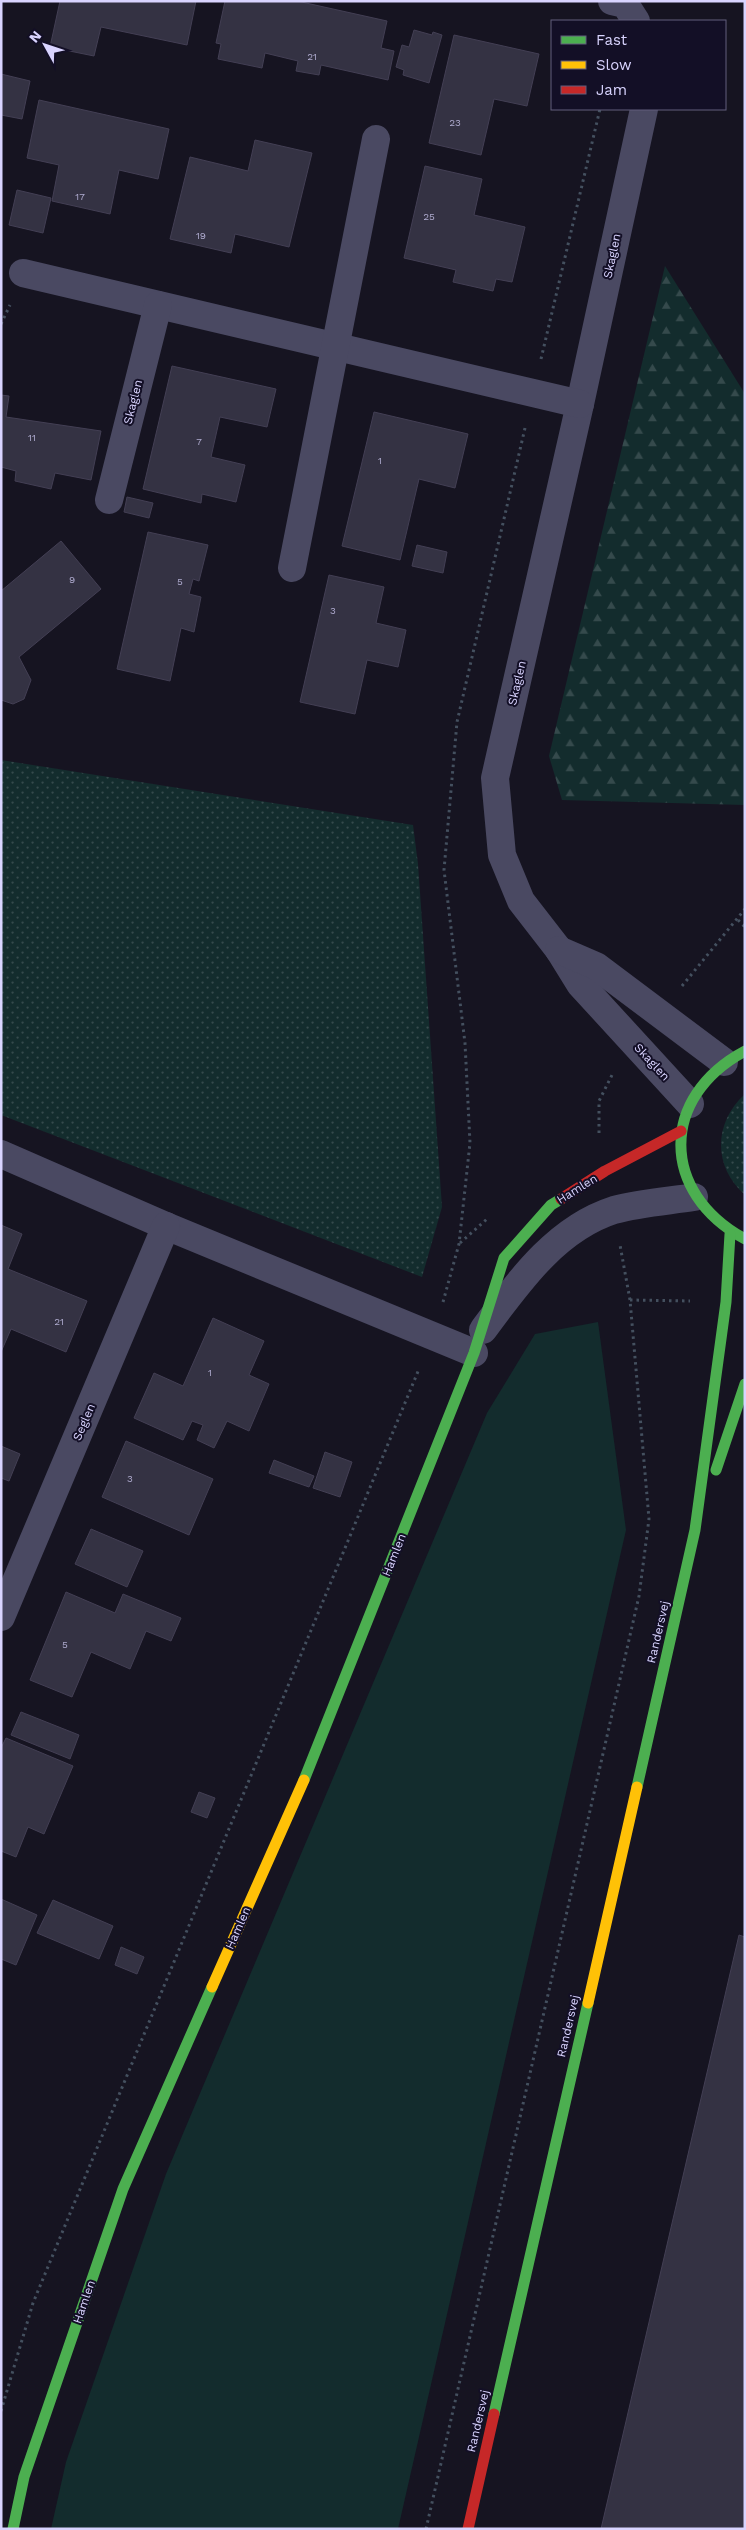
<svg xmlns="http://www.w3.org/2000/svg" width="746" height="2530" font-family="'Work Sans',sans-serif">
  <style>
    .grass { fill: url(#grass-dots) }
    .forest { fill: url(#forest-firs) }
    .park { fill: #132c2d }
    .building { fill: #343243; stroke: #433f54 }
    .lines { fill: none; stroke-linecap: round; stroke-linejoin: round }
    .path { stroke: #44505f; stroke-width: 3; stroke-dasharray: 2.5 4; stroke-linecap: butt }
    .street { stroke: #4a4962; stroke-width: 28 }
    .fast { stroke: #4caf50; stroke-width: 11 }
    .slow { stroke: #ffc107; stroke-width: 11 }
    .jam { stroke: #c62828; stroke-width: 11 }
    .labels { text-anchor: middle; stroke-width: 4; stroke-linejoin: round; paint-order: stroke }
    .number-label { font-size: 10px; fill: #b0acd0 }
    .street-label { font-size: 12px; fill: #d9d4ff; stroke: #130f26 }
  </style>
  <defs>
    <pattern id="grass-dots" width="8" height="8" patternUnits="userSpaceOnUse" patternTransform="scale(1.25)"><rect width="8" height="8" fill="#132c2d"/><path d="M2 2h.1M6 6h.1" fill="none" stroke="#354a4c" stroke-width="1.8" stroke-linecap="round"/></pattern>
    <pattern id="forest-firs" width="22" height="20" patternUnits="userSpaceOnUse" patternTransform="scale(1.25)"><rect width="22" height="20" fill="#132c2d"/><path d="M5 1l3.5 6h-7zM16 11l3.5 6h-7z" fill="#354a4c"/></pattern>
  </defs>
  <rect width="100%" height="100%" fill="#161421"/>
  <g class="grass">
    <path d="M1,760L413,825L418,864L442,1207L422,1277L1,1115Z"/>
    <path d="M745,1094V1195C713,1167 713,1123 745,1094Z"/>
  </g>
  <path class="forest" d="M665,266L745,394V805L562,800L549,756Z"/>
  <path class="park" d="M598,1322L626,1530L398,2529H51L66,2462L166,2174L487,1413L535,1334Z"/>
  <g class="building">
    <path d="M60,1H196L187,45L101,27L94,56L50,47Z"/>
    <path d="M225,1H297L387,21L381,48L394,51L388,80L321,65L319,75L296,71L298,61L265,53L262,68L218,59L221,44L216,43Z"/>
    <path d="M414,30L432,35L433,32L442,35L429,83L403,75L404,70L396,67L402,45L409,47Z"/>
    <path d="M454,35L539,54L527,106L494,99L481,155L429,143Z"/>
    <path d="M1,74L30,81L22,119L1,115Z"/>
    <path d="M39,100L169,129L158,179L119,170L110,214L52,201L59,165L27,158Z"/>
    <path d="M255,140L312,153L289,247L235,234L231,253L170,239L190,157L248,171Z"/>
    <path d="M425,166L482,179L474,215L525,227L512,282L496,279L493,291L453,282L456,270L404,258Z"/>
    <path d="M17,190L51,198L43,233L9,225Z"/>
    <path d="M172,366L276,389L267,427L220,417L211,457L245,465L236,502L202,494L201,503L143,489Z"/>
    <path d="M1,395L9,396L6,417L101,431L91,480L55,473L51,489L15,481L16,471L1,467Z"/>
    <path d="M374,412L468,434L455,488L419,479L400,560L342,546Z"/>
    <path d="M127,497L153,503L149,518L124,512Z"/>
    <path d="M148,532L208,545L199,581L193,579L189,594L201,597L194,632L181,628L170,681L117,669Z"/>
    <path d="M61,541L101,589L19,657L31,680L24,699L13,704L1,700V591Z"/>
    <path d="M417,545L447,552L443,573L412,566Z"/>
    <path d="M329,575L384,587L376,623L406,630L398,667L367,660L355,714L300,702Z"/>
    <path d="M1,1225L22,1234L8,1269L87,1301L66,1352L11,1329L1,1352Z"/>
    <path d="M213,1318L264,1341L249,1375L269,1384L249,1431L227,1421L214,1448L197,1440L203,1425L192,1421L183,1440L134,1418L154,1373L183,1386Z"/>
    <path d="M126,1441L213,1479L189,1535L102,1497Z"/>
    <path d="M1,1446L20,1454L9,1481L1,1478Z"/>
    <path d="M325,1452L352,1462L340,1497L313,1488Z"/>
    <path d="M274,1460L314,1476L309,1487L269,1473Z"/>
    <path d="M91,1529L143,1551L127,1587L75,1564Z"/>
    <path d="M66,1592L115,1613L123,1594L181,1618L171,1641L146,1631L130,1669L91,1652L72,1697L30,1680Z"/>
    <path d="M21,1712L79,1735L70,1759L11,1735Z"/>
    <path d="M6,1738L73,1766L44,1834L28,1827L16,1857L1,1851V1748Z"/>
    <path d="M199,1792L215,1798L207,1818L191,1812Z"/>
    <path d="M1,1899L37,1915L16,1965L1,1959Z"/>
    <path d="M53,1900L113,1926L99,1959L37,1933Z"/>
    <path d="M739,1935L745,1937V2529H601Z"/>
    <path d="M121,1947L144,1957L137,1974L115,1965Z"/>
  </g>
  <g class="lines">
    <g class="path">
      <path d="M1,324L10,305"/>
      <path d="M541,359L600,109"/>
      <path d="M738,920L745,927"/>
      <path d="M682,986L745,909"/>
      <path d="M599,1133V1101L613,1073"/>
      <path d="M460,1243L487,1219"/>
      <path d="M630,1300L690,1301"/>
      <path d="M443,1302L459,1244L470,1143L465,1043L444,870L457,722L525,428"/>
      <path d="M1,2411L33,2303L419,1369"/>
      <path d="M426,2529L639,1596L649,1519L630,1300L620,1245"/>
    </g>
    <g class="street">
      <path d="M612,1L625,4L636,21"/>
      <path d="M644,109L580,404L495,778L502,855L521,901L559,950L580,984L690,1104"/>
      <path d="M23,273L580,404"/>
      <path d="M109,500L158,305"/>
      <path d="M292,568L376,139"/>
      <path d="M559,950L596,966L724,1062"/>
      <path d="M1,1154L166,1226L474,1353"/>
      <path d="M483,1330C518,1283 555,1229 614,1210C639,1203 668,1201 694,1197"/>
      <path d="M1,1617L166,1226"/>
    </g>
    <g class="fast">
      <path d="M745,1051C659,1097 660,1193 745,1239"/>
      <path d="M716,1470L745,1384"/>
      <path d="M304,1780L474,1353L504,1258L551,1205L561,1199"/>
      <path d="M637,1787L695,1530L726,1302L730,1234"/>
      <path d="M494,2414L588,2003"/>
      <path d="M13,2529L24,2477L123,2189L212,1987"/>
    </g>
    <g class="slow">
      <path d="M212,1987L304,1780"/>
      <path d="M588,2003L637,1787"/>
    </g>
    <g class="jam">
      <path d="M561,1199L605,1171L681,1131"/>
      <path d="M468,2529L494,2414"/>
    </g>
  </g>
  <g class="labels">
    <g class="number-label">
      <text x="312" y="60">21</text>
      <text x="455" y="126">23</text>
      <text x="80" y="200">17</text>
      <text x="429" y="220">25</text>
      <text x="201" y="239">19</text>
      <text x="32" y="441">11</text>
      <text x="199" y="445">7</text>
      <text x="380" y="464">1</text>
      <text x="72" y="583">9</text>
      <text x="180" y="585">5</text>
      <text x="333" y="614">3</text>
      <text x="59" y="1325">21</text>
      <text x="210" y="1376">1</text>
      <text x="130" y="1482">3</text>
      <text x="65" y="1648">5</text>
    </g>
    <g class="street-label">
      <text transform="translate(612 256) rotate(-78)" y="4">Skaglen</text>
      <text transform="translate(133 402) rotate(-76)" y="4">Skaglen</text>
      <text transform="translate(517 683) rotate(-77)" y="4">Skaglen</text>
      <text transform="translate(652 1062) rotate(47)" y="4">Skaglen</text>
      <text transform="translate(577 1189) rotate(-32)" y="4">Hamlen</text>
      <text transform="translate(84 1422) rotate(-67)" y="4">Seglen</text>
      <text transform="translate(394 1555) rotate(-68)" y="4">Hamlen</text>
      <text transform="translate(658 1632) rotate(-77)" y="4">Randersvej</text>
      <text transform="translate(238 1928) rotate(-66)" y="4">Hamlen</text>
      <text transform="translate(568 2026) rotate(-77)" y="4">Randersvej</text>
      <text transform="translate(84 2302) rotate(-71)" y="4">Hamlen</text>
      <text transform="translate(478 2421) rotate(-77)" y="4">Randersvej</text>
    </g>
  </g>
  <rect width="746" height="2530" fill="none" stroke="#d9d4ff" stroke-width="5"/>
  <rect x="551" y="20" width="175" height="90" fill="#130f26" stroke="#625e7d"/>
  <rect x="561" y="36" width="25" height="8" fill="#4caf50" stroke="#625e7d"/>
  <text x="596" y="45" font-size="15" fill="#d9d4ff">Fast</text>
  <rect x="561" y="61" width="25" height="8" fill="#ffc107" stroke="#625e7d"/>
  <text x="596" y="70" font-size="15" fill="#d9d4ff">Slow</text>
  <rect x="561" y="86" width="25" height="8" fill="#c62828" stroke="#625e7d"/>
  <text x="596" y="95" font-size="15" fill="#d9d4ff">Jam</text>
  <g transform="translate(45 45) rotate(310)" stroke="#130f26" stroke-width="4" paint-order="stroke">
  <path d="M0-4L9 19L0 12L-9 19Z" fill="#d9d4ff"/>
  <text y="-8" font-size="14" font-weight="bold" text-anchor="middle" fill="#d9d4ff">N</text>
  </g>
</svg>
